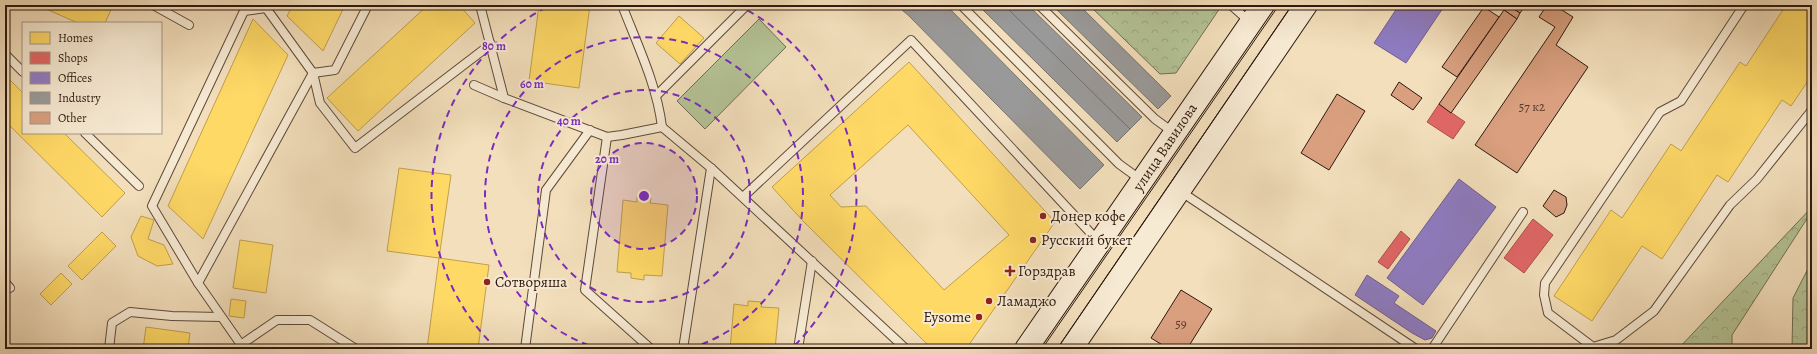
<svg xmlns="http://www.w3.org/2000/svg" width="1817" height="354" font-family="Alegreya,serif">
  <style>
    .green { fill: #b4c396; stroke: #706e52 }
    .forest { fill: url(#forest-crowns); stroke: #706e52 }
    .homes { fill: #ffd966; stroke: #c09f4c; fill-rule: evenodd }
    .shops { fill: #e06666; stroke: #aa4f4c }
    .offices { fill: #8e7cc3; stroke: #715e8d }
    .industry { fill: #999; stroke: #797270 }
    .building { fill: #d99f7f; stroke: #2d180f }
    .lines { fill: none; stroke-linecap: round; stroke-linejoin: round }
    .service-casing { stroke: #5e4a3a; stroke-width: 10 }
    .secondary-casing { stroke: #2d180f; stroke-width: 24 }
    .service { stroke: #f7ead3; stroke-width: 8 }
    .secondary { stroke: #f7ead3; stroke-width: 22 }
    .tram { stroke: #2d180f; stroke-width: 1 }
    .ring { fill: none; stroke: #7b2cbf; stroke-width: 2; stroke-dasharray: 7 5 }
    .poi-dot { fill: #8f2418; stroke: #f7ead3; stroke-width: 1.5 }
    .labels { text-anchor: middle; stroke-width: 4; stroke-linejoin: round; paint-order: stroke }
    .number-label { font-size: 13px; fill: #583a2b }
    .street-label { font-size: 15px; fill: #2d180f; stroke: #f7ead3 }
    .poi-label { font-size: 15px; fill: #2d180f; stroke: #f7ead3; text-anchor: start }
    .centre { fill: #7b2cbf; stroke: #f7ead3; stroke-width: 2 }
    .ring-label { font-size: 12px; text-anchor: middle; font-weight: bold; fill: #7b2cbf; stroke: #f7ead3; stroke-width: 4; stroke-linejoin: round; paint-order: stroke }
  </style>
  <defs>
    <pattern id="forest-crowns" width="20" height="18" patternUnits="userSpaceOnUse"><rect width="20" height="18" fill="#b4c396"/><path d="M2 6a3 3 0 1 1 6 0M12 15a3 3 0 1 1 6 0" fill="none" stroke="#9ba780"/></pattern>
  </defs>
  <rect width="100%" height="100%" fill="#f3dfbc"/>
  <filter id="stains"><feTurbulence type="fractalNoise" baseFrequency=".005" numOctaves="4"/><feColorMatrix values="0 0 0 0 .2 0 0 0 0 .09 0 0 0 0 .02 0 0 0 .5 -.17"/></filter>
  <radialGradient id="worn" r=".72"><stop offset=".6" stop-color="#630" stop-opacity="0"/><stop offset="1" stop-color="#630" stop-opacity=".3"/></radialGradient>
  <path class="green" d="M759,19L786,47L705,129L677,101Z"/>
  <g class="forest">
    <path d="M1089,5H1222L1176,73L1160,74Z"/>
    <path d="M1812,207V211L1732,335V349H1678Z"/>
    <path d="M1812,261V349H1792L1793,298Z"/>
  </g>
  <g class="homes">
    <path d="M37,5H113L105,23H78Z"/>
    <path d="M293,5H345L323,51L287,16Z"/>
    <path d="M428,5H459L475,23L358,131L327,98Z"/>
    <path d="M539,5H590L579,88L529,81Z"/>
    <path d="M1786,5H1812V75L1791,106L1782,100L1728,182L1717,175L1662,259L1642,246L1592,321L1554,296L1611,210L1622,218L1671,144L1681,151L1740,62L1746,66Z"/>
    <path d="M679,16L704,38L680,64L656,43Z"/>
    <path d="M253,19L288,55L203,239L168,206Z"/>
    <path d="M909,62L1055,222L966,349H932L803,221L772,187ZM908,125L1009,235L944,290L866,206L841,207L830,195Z"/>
    <path d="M5,75L23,93V133H64L125,193L102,217L5,121Z"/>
    <path d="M399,168L451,175L439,258L387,251Z"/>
    <path d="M637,197L651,198L650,203L668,205L662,276L644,275V280L631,278V273L617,272L623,200L637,202Z"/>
    <path d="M141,216L154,220L148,239L164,245L173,264L157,266L138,256L131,237Z"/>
    <path d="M102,232L116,246L82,280L68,266Z"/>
    <path d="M240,240L273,245L266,293L233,288Z"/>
    <path d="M439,258L489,265L478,349H427Z"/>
    <path d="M61,273L72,284L51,305L40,294Z"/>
    <path d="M231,299L246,301L244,318L229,316Z"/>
    <path d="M748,301L762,302L761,307L779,308L775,349H730L734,304L748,306Z"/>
    <path d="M146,327L190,333L188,349H143Z"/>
  </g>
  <g class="shops">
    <path d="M1439,104L1465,122L1453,139L1427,122Z"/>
    <path d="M1533,219L1553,235L1524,273L1504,258Z"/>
    <path d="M1401,231L1410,239L1388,269L1378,262Z"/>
  </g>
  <g class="offices">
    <path d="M1399,5H1445L1406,63L1374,43Z"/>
    <path d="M1459,179L1496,207L1423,305L1387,278Z"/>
    <path d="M1367,275L1399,296L1394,303L1436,331L1432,338L1425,340L1412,333L1355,295Z"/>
  </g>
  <g class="industry">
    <path d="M896,5H946L1104,165L1080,189L908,15Z"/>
    <path d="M978,5H1004L1130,129L1117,142Z"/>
    <path d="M1004,5H1028L1142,117L1130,129Z"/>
    <path d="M1052,5H1079L1171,96L1158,109Z"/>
  </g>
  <g class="building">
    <path d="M1508,5L1520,13L1517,19L1504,10Z"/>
    <path d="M1516,5H1526L1520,13L1514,9Z"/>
    <path d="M1547,5H1554L1573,17L1556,45L1588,67L1517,173L1475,145L1555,27L1539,17Z"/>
    <path d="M1484,7L1499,17L1457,77L1442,67Z"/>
    <path d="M1504,10L1517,19L1451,113L1439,104Z"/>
    <path d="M1399,82L1422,98L1413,110L1391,95Z"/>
    <path d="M1337,94L1365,111L1329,170L1301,153Z"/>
    <path d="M1554,190L1566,197L1567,205L1564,213L1556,217L1543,206Z"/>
    <path d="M1181,290L1212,309L1187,349H1169L1151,338Z"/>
  </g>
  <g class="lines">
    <defs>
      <g id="service">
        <path d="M153,5L189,25"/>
        <path d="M267,5L266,8L313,73L320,103L355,148L491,44"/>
        <path d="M480,5L504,98"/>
        <path d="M622,5C637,44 657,85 662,127L711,168L906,349"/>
        <path d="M961,5L1119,164L1141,180"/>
        <path d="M1039,5L1155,119L1174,133"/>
        <path d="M1231,5L1250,22"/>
        <path d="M1744,5L1681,101L1660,112L1545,283L1544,295L1548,313L1593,347L1616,340L1654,311L1730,205L1757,179L1812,110"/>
        <path d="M5,54L23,72"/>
        <path d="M313,73L335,70L368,5"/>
        <path d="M474,85L504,98L607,137L622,135L662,127"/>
        <path d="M656,96L747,5"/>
        <path d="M85,133L139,186"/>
        <path d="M607,137L585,290L651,349"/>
        <path d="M1180,191L1416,349"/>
        <path d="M743,197L911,40L1099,242"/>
        <path d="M5,282L10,288"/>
        <path d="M198,283L152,206L244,11L266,8"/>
        <path d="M242,344L277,320H310L356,349"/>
        <path d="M109,349L112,323L130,312L172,316L220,317"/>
        <path d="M244,349L198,283L313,73"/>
        <path d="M525,349L546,190L590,130"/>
        <path d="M683,349L711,168"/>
        <path d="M798,349L812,261"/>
        <path d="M1432,349L1523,212"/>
      </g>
      <g id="secondary">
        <path d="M1026,349L1263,5"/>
        <path d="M1071,349L1306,5"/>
      </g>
    </defs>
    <use href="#service" class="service-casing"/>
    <use href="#secondary" class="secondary-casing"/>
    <use href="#service" class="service"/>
    <use href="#secondary" class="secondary"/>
    <g class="tram">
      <path d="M1042,349L1279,5"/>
      <path d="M1057,349L1292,5"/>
    </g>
  </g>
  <circle cx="644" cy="196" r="53" fill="#7b2cbf" fill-opacity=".12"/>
  <g class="ring">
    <circle cx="644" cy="196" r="53"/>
    <circle cx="644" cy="196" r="106"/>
    <path d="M600 349A159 159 0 1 1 688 349"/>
    <path d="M497 349A212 212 0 0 1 551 5M737 5A212 212 0 0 1 791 349"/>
  </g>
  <g class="poi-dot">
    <circle cx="1043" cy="216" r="4"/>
    <circle cx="1033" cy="240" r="4"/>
    <path d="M1008 265h4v4h4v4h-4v4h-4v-4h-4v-4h4z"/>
    <circle cx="487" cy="282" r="4"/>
    <circle cx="989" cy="301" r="4"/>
    <circle cx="979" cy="317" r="4"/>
  </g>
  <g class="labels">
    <g class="number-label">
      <text x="1532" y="111">57 к2</text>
      <text x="1181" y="328">59</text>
    </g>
    <g class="street-label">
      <text transform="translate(1165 147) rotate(-56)" y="5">улица Вавилова</text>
    </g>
    <g class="poi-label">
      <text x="1051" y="221">Донер кофе</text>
      <text x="1041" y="245">Русский букет</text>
      <text x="1018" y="276">Горздрав</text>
      <text x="495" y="287">Сотворяша</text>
      <text x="997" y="306">Ламаджо</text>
      <text x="971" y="322" text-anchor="end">Eysome</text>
    </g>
  </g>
  <circle cx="644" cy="196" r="6" class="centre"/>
  <g class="ring-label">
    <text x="494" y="50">80 m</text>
    <text x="532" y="88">60 m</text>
    <text x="569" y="125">40 m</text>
    <text x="607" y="163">20 m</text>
  </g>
  <rect width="1817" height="354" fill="none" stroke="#f3dfbc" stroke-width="20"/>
  <rect x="6" y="6" width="1805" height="342" fill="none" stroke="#2d180f" stroke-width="2"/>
  <rect x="10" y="10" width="1797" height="334" fill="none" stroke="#2d180f"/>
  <rect x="22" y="22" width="140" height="112" fill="#f7ead3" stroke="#a69685"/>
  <rect x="30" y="32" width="20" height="12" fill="#ffd966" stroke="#a69685"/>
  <text x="58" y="42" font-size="12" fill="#2d180f">Homes</text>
  <rect x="30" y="52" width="20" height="12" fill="#e06666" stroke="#a69685"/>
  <text x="58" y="62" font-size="12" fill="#2d180f">Shops</text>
  <rect x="30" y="72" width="20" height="12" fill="#8e7cc3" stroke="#a69685"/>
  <text x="58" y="82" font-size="12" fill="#2d180f">Offices</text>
  <rect x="30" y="92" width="20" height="12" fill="#999999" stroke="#a69685"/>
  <text x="58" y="102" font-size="12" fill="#2d180f">Industry</text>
  <rect x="30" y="112" width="20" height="12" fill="#d99f7f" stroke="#a69685"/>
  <text x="58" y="122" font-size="12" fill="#2d180f">Other</text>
  <rect width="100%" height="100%" filter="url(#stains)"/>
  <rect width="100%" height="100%" fill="url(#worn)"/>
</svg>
